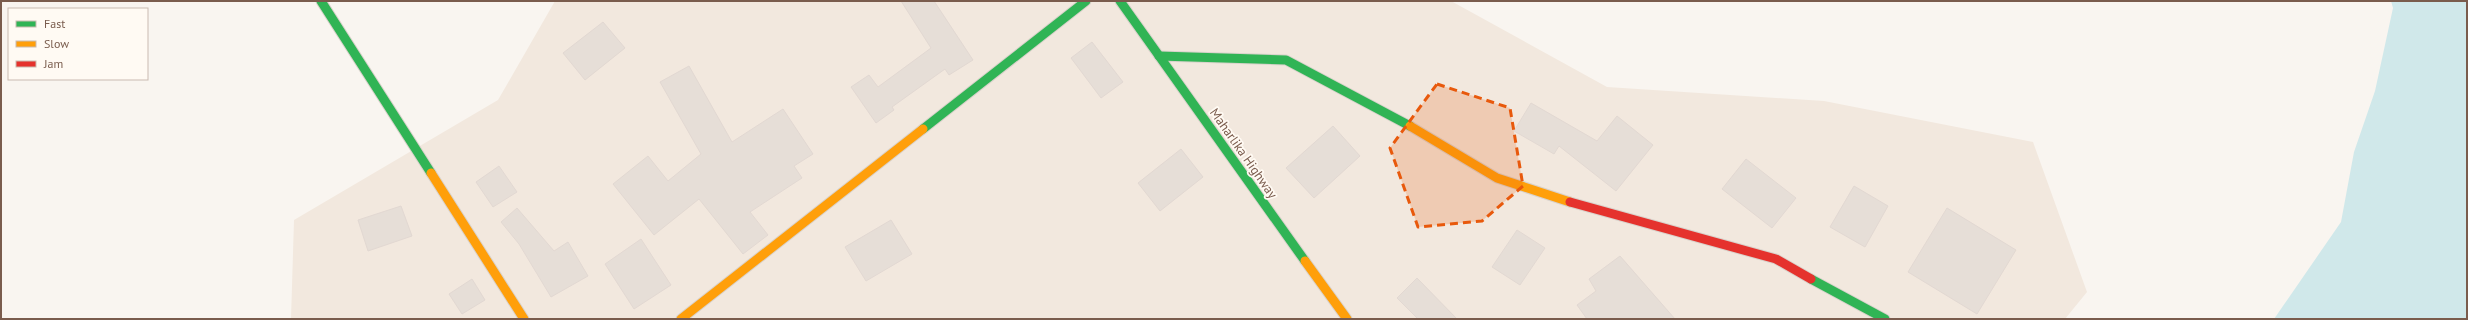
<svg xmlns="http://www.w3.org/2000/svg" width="2468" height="320" font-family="'PT Sans',sans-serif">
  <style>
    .residential { fill: #f2e8de }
    .water { fill: #d0e8ea }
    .building { fill: #e6ded7; stroke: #e2d8d2 }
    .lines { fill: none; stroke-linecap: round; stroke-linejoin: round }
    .fast-casing { stroke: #d9d2cb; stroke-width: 11 }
    .slow-casing { stroke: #d9d2cb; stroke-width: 11 }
    .jam-casing { stroke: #d9d2cb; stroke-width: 11 }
    .fast { stroke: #30b455; stroke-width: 9 }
    .slow { stroke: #ff9f0a; stroke-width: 9 }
    .jam { stroke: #e5322d; stroke-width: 9 }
    .marked { fill: #e8590c; fill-opacity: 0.2; stroke: #e8590c; stroke-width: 3; stroke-dasharray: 8 5; stroke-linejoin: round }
    .labels { text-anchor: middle; stroke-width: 3.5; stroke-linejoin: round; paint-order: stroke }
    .street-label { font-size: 13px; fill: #7a5c4d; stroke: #fffaf3 }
  </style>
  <rect width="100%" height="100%" fill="#f9f5f0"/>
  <path class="residential" d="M555,1H1451L1607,87L1824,101L2033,142L2087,292L2065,319H291L294,220L498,100Z"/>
  <path class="water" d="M2391,1H2467V319H2274L2341,222L2354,152L2375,91L2393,8Z"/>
  <g class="building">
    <path d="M901,1H934L973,60L949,75L945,69L892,107L894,110L876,123L851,87L869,75L878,87L931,48Z"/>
    <path d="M603,22L625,48L585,80L563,53Z"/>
    <path d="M1092,42L1123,82L1101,98L1071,58Z"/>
    <path d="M689,66L732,142L783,109L813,154L794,166L802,178L750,212L768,235L743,254L699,199L654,235L613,184L648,156L668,181L701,154L660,82Z"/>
    <path d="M1531,103L1597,141L1617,116L1653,145L1616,191L1559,146L1554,154L1514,131Z"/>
    <path d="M1333,126L1360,156L1314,198L1286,168Z"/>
    <path d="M1181,149L1203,177L1160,211L1138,183Z"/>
    <path d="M1746,159L1796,198L1772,228L1722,189Z"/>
    <path d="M499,166L517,192L493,207L476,182Z"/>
    <path d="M1854,186L1888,206L1865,247L1830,227Z"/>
    <path d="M401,206L412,236L368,251L358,220Z"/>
    <path d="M517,208L554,251L568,242L588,276L551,297L519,244L501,222Z"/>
    <path d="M1947,208L2016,250L1977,314L1908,272Z"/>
    <path d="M891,220L912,254L866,281L845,247Z"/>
    <path d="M1517,230L1545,248L1520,285L1492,267Z"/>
    <path d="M641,239L671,285L634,309L605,264Z"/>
    <path d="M1620,256L1675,319H1587L1577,305L1596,291L1589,279Z"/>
    <path d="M1417,278L1457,319H1418L1397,298Z"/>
    <path d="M472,279L485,300L462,314L449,294Z"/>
  </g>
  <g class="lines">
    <defs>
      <g id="fast">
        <path d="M321,1L431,173"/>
        <path d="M1120,1L1305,261"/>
        <path d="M1159,56L1286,60L1410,126"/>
        <path d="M923,129L1086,1"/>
        <path d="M1811,279L1885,319"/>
      </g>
      <g id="slow">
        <path d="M1410,126L1497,178L1570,202"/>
        <path d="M431,173L524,319"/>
        <path d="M1305,261L1347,319"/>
        <path d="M681,319L923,129"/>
      </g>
      <path id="jam" d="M1570,202L1776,259L1811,279"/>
    </defs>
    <use href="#fast" class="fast-casing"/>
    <use href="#slow" class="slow-casing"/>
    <use href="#jam" class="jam-casing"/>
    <use href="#fast" class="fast"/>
    <use href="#slow" class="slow"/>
    <use href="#jam" class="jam"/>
  </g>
  <path class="marked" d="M1437,84L1510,108L1523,186L1482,221L1418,227L1390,148Z"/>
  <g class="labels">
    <g class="street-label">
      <text transform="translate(1244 153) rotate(55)" y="5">Maharlika Highway</text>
    </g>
  </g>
  <rect width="2468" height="320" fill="none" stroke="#7a5c4d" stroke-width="4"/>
  <rect x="8" y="8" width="140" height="72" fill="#fffaf3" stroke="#cabbb1"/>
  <rect x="16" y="21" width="20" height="6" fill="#30b455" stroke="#cabbb1"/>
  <text x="44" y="28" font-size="12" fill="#7a5c4d">Fast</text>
  <rect x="16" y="41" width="20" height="6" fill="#ff9f0a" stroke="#cabbb1"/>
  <text x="44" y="48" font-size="12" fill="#7a5c4d">Slow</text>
  <rect x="16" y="61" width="20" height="6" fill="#e5322d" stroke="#cabbb1"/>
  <text x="44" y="68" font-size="12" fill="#7a5c4d">Jam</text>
</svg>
